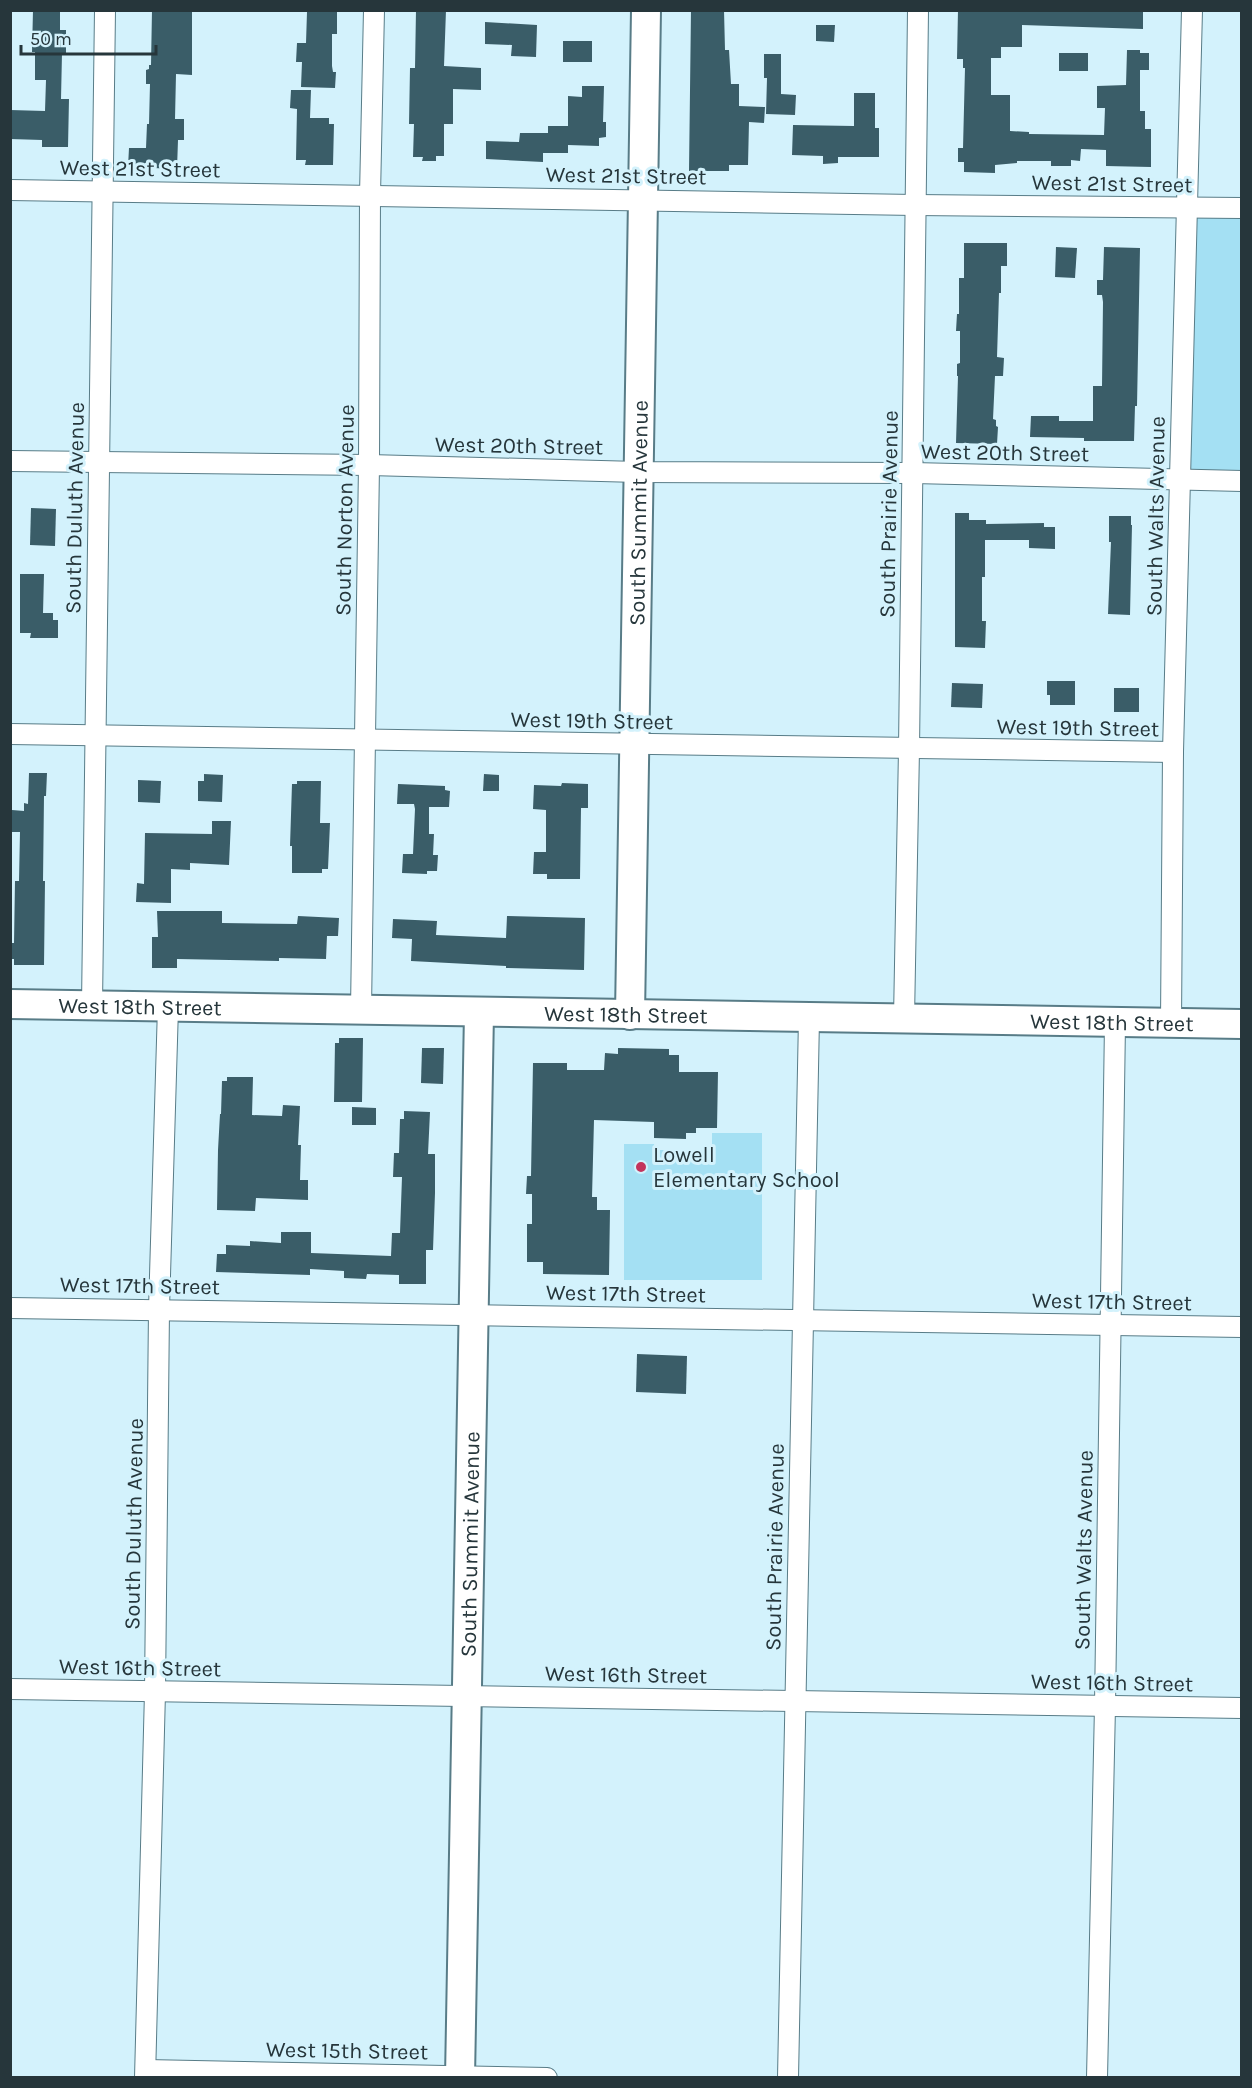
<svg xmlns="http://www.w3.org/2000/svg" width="1252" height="2088" font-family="Karla,sans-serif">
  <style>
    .green { fill: #a4e0f3 }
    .building { fill: #3a5d68 }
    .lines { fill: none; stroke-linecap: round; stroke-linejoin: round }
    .street-casing { stroke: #587c87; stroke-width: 22 }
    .secondary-casing { stroke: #587c87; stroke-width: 32 }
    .street { stroke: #fff; stroke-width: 20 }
    .secondary { stroke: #fff; stroke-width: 28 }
    .poi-dot { fill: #c3345c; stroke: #d3f2fc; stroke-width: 2 }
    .labels { text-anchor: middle; stroke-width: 6; stroke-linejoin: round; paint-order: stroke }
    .street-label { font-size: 22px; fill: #26363b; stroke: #d3f2fc }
    .poi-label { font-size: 22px; fill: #26363b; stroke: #d3f2fc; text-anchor: start }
  </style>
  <rect width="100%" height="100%" fill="#d3f2fc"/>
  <g class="green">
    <path d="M1185,207L1241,208V481L1180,480Z"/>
    <path d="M712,1133H762V1280H624V1144H654L655,1150H712Z"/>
  </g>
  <g class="building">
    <path d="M33,10H60V30H66V53H62L61,99H69L68,147H42V140L10,139V110L45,111L46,80H35V52H32Z"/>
    <path d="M152,10H192V75L176,74L175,119H184V140H178L177,169L128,167L129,148H146L147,124H149L150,84H146V70L149,69V65H151Z"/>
    <path d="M416,10H446L444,66L481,68V90L453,89V124H444V156H436V161H422L423,157H413L414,124H409L410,68H415Z"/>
    <path d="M691,10H724L725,50H729L731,84H739V106L765,107L764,123L749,122L748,165H729V171H689Z"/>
    <path d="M958,10H1143V29L1022,25V47H1001V58H991V95H1010V131L1029,132V134L1104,135L1105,108H1097V86L1126,85L1127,50H1140V53H1149V70H1140V111H1145V129H1151V167L1106,166V150L1081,149L1080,161L1071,160V166H1051V161H1017V163L995,165V173L964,172V162H958V148H963L965,68H963V59H957Z"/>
    <path d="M307,12H337V34H332V66L333,72H336L335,88L301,87L302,62H296L297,43H306Z"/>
    <path d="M485,22L537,25L536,57L511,56L512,45L485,44Z"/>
    <path d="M816,25H835L834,42L816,41Z"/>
    <rect x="563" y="41" width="29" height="21"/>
    <rect x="1059" y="53" width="29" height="18"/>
    <path d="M764,54H781V94L796,95L795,115L766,114L767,78H764Z"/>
    <path d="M582,86H604L603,122H606V137L599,138V146L568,145V153H543V162L486,159V141L519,142L520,133H548V126H568V96L582,97Z"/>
    <path d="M291,90H311L310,118H329V124H334L333,165H305L306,160H296L297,109L290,108Z"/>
    <path d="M854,93H875V128H879V157H838V163L823,164V156L792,155L793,125L854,126Z"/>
    <path d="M964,243H1007V266H1001V293H999L997,357L1004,358L1003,376H995L993,419L996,420V426L998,427L997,444L956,443L958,376H957V364L960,363V331H956L957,314H959V278H964Z"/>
    <path d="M1056,247L1077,248L1075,278L1055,277Z"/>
    <path d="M1104,247L1140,248L1137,406H1135L1134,441H1084V438L1030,437L1031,416H1059V421H1093V386H1102L1103,302L1102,295H1097V280H1103Z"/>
    <path d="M31,508L56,509L55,546L30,545Z"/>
    <path d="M955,513H969V520H986V524L1044,523V527H1055V549L1029,548V540H985V577H982V621H986L985,648L955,647Z"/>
    <path d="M1109,516H1131V525H1132L1130,615L1108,614L1111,542H1109Z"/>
    <path d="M20,574H44L43,613H53V620H58V638H30L31,633H20Z"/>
    <path d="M1047,681H1075V705H1050V695H1047Z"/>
    <path d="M952,683L983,684L982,708L951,707Z"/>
    <rect x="1114" y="688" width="25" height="24"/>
    <path d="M29,773H47L46,796H44L43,881H45L44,965H14V959H10V943H14L15,881H19L20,832H12V810L24,811V803L28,804Z"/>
    <path d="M204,774L223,775L222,802L198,801V781H204Z"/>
    <path d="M484,774L499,775V791H483Z"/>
    <path d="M138,780L161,781L160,803L138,802Z"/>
    <path d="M297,781H321L320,823H330L328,869H322V873H292V846H290L292,784H297Z"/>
    <path d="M562,783L588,784V808H581L580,879H547V874H533L534,852H546V810L533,809L534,785L561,786Z"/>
    <path d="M398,784L445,786V790L450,791L449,807H429V834H434L433,855H438L437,871H427V874L402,873L403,854H413L415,809L414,804H397Z"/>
    <path d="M212,821H231L229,865L190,863V870L171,869V903L136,902L137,883L144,884L145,833L212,834Z"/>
    <path d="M157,911H222V923L297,924L298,916L339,918L338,936H327L326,959L279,958V961L177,959V968H152V937H158Z"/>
    <path d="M507,916L585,918L584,970L506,968V966L411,961L412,939L392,938L393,919L437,921L436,935L506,938Z"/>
    <path d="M339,1038H363L362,1102H334L335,1043H339Z"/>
    <path d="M422,1048H444L443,1084L421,1083Z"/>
    <path d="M618,1048L669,1049V1055H679V1072H718L717,1128H696V1133H686V1139L654,1138V1122L594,1120L592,1197H597V1210H610L609,1275L543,1274V1262H527V1224H532V1194H526L527,1176H531L533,1063H567V1070H604L605,1053L618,1054Z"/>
    <path d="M227,1077H253L252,1115L282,1116L283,1105L300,1106L298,1145H301L300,1180H308V1200L256,1198L255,1211L217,1210L218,1150L220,1114H221L222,1081H227Z"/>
    <path d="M352,1107L376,1108V1125H352Z"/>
    <path d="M404,1111L430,1112L428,1154H435V1193L433,1250H426V1284H399V1275L367,1274L366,1279L344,1278V1271L310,1269V1275L216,1272L217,1254H226V1245L250,1246V1241L281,1243V1232H311V1253L391,1256L392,1233H400L402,1177H393L394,1153H399L400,1119H404Z"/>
    <path d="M637,1354L687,1356L686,1394L636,1392Z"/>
  </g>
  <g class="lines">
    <defs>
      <g id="street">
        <path d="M10,190L915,205L1242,208"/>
        <path d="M10,461L369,465L638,472L913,473L1242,481"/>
        <path d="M10,734L1173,752"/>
        <path d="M92,1005L105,10"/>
        <path d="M361,1010L369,465L370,195L374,10"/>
        <path d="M904,1019L909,749L918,10"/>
        <path d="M1171,1023L1173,752L1192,10"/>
        <path d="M10,1308L1242,1327"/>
        <path d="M10,1689L1242,1708"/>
        <path d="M146,2070L547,2078"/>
        <path d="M145,2078L155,1692L159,1309L168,1007"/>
        <path d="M788,2078L809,1018"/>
        <path d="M1097,2078L1105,1706L1115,1023"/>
      </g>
      <g id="secondary">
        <path id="s1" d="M10,1004L1242,1024"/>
        <path id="s2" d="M630,1015L646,10"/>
        <path id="s3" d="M460,2078L479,1012"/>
      </g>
    </defs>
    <use href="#street" class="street-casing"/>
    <use href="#secondary" class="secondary-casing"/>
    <use href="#street" class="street"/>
    <use href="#secondary" class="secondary"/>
  </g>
  <circle class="poi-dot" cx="641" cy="1167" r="6"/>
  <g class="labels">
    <g class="street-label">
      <text transform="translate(140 168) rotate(1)" y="8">West 21st Street</text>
      <text transform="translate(626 175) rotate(1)" y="8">West 21st Street</text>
      <text transform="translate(1112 183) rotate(1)" y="8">West 21st Street</text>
      <text transform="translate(519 445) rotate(1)" y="8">West 20th Street</text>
      <text transform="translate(1005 452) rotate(1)" y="8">West 20th Street</text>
      <text transform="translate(74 508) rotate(-89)" y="8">South Duluth Avenue</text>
      <text transform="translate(344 510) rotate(-89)" y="8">South Norton Avenue</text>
      <text dy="8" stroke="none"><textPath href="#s2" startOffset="502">South Summit Avenue</textPath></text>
      <text transform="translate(888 514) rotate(-89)" y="8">South Prairie Avenue</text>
      <text transform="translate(1155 516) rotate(-89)" y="8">South Walts Avenue</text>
      <text transform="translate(592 720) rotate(1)" y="8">West 19th Street</text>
      <text transform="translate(1078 727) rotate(1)" y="8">West 19th Street</text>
      <text dy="8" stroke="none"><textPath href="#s1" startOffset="130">West 18th Street</textPath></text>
      <text dy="8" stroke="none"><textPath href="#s1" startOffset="616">West 18th Street</textPath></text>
      <text dy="8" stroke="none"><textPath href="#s1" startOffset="1102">West 18th Street</textPath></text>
      <text transform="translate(140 1285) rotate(1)" y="8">West 17th Street</text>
      <text transform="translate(626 1293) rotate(1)" y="8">West 17th Street</text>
      <text transform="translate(1112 1301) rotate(1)" y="8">West 17th Street</text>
      <text transform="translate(133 1524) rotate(-89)" y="8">South Duluth Avenue</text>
      <text dy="8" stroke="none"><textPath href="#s3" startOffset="534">South Summit Avenue</textPath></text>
      <text transform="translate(774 1547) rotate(-89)" y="8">South Prairie Avenue</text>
      <text transform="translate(1083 1550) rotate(-89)" y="8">South Walts Avenue</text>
      <text transform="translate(140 1667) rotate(1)" y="8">West 16th Street</text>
      <text transform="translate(626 1674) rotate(1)" y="8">West 16th Street</text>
      <text transform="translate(1112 1682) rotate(1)" y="8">West 16th Street</text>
      <text transform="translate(347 2050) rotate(1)" y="8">West 15th Street</text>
    </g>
    <g class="poi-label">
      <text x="653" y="1162">Lowell<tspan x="653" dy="25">Elementary School</tspan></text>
    </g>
  </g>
  <rect width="1252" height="2088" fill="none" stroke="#26363b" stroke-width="24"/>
  <path d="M21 45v9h135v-9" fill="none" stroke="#26363b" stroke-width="3"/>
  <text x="30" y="45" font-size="18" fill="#26363b" stroke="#d3f2fc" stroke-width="4.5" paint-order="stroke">50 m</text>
</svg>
